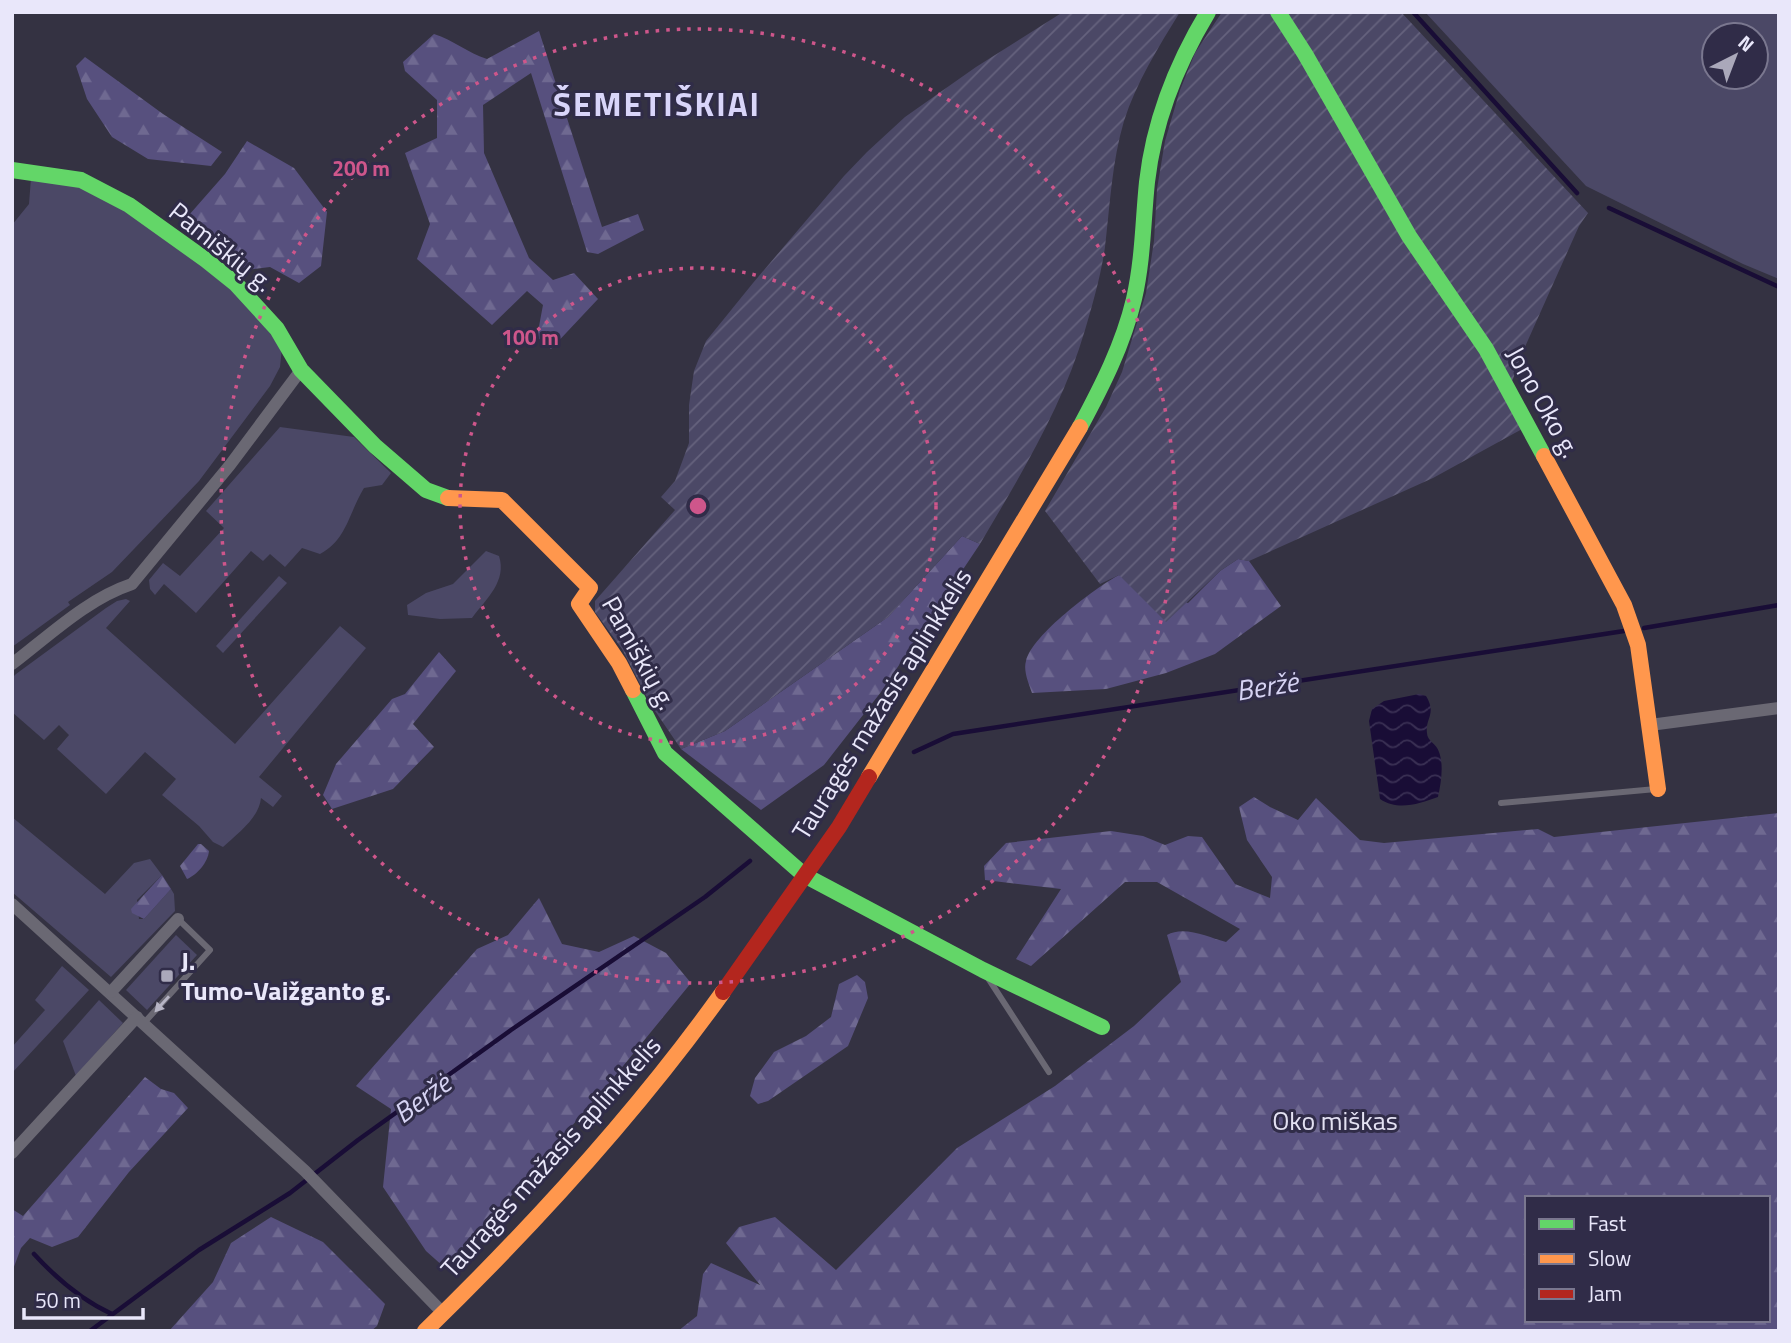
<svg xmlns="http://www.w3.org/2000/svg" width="1791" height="1343" font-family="'Titillium Web',sans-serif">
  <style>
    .grass { fill: #4b4866; fill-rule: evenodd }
    .forest { fill: url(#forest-firs); fill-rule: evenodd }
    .garden { fill: url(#garden-furrows) }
    .water { fill: url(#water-waves) }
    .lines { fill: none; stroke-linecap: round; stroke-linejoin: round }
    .stream { stroke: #190d36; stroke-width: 4.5 }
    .lane { stroke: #6a6873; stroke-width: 6 }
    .street { stroke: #6a6873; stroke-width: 12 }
    .fast { stroke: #63d668; stroke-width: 16 }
    .slow { stroke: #ff974d; stroke-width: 16 }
    .jam { stroke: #b3261e; stroke-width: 16 }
    .oneway { fill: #b6b4c4 }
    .ring { fill: none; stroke: #ce568b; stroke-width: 3.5; stroke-dasharray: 3.5 7 }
    .poi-dot { fill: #aaa8ba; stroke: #302c48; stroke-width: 2.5 }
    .labels { text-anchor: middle; stroke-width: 6; stroke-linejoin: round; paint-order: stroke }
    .street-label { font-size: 26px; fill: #e9e7fa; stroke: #302c48 }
    .poi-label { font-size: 26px; font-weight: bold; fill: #e9e7fa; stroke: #302c48; text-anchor: start }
    .park-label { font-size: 26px; fill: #e3e1f2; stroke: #302c48 }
    .water-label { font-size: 28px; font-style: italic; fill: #d6d3f3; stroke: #302c48 }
    .district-label { font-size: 33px; font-weight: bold; letter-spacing: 2px; fill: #d9d5fa; stroke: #302c48 }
    .centre { fill: #ce568b; stroke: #302c48; stroke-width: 3.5 }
    .ring-label { font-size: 21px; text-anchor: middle; font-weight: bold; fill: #ce568b; stroke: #302c48; stroke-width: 6; stroke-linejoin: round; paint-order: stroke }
  </style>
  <defs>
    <pattern id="forest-firs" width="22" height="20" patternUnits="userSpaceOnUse" patternTransform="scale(1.75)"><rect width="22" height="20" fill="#57507e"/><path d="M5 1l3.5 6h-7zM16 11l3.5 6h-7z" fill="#6f6991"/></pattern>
    <pattern id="garden-furrows" width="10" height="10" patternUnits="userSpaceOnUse" patternTransform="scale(1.75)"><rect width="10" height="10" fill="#4b4866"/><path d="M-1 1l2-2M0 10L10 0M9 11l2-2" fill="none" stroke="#65627d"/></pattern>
    <pattern id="water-waves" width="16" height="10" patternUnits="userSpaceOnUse" patternTransform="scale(1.75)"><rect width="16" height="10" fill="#190d36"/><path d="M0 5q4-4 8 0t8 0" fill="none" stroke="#3a3054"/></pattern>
  </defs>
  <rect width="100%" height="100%" fill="#343242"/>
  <g class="grass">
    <path d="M1425,12H1779V279L1743,264L1586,186ZM1756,35V77H1714V35Z"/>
    <path d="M31,178L90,187L231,285L282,348L280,367L270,386L199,481L112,572L68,602L70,605L12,647V225L29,204Z"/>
    <path d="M280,427L354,437L391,473L382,485L364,488C349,512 347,540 320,554L302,548L285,567L270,554L263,561L251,551L196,613L164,584L155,595L150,589L149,580L163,563L180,576L224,528L206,511Z"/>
    <path d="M486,551L499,556C507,581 487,598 472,618L440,619L408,615L407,605L426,593L453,584Z"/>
    <path d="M279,576L287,583L223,653L216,646Z"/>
    <path d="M126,599L130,601L106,628L235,744L340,626L366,648L259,777L282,796L273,807L261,798C259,818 238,833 223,847L213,842L199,826L162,795L176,779L145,752L106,794L57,749L69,735L59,725L44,740L12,712V678L16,674L106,608L117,601Z"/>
    <path d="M12,817L105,894L134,863L150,859L162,875L137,900L139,919H144L171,889L174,894L175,911L111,977L12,892Z"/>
    <path d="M176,935L197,955L147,1010L126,990Z"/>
    <path d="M62,966L89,990L12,1073V1047L45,1010L35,1000Z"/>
    <path d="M99,1000L123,1023L76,1076L63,1041Z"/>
  </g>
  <g class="forest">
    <path d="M539,31L602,227L638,214L644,230L598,254L587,252L531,73L483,105L484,153L529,258L553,280L574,273L598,299L551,349L537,337L543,305L527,291L492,325L417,259L430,224L405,153L437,138V100L405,71L403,62L434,34C453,40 468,53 487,59Z"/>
    <path d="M85,57L163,114L222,152L211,166L148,159L112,137L87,99L76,66Z"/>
    <path d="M247,141L294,168L327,212L321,266L299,283L270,267L247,270L182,223L225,174Z"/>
    <path d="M962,536L980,544L881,692L824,765L761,810L681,749L725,731L888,617Z"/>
    <path d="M1238,559L1249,561L1281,606L1215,654L1166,673L1106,689L1032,693C1029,684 1023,671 1026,661C1032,635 1095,588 1119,575L1188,603L1220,571Z"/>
    <path d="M439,652L456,671L413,724L434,747L393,789L332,809L323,795L336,764L392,699L405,694Z"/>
    <path d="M1254,797L1270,807L1298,820L1316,798L1360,840L1384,843L1538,829L1554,837L1779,813V1331H678L697,1316L703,1274L711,1263L760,1285L726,1243L739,1227L775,1217L836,1270L957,1148L1055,1086L1134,1026L1181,982L1167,935C1184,925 1208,937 1226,942L1240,929L1157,882H1125L1031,966L1016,959L1061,889L985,880L984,866L1006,843L1111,831L1143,836L1165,845L1188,836L1202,837L1235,884L1270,898L1272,877L1247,840L1239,807ZM1527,1198H1768V1320H1527Z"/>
    <path d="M198,844H201L209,851C208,862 197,875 187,879L180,866Z"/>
    <path d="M162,875L171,889L144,919L132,913L131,909Z"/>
    <path d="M539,898L562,944L599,952L634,936L666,953L691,983L610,1082L491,1219L444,1267L426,1251L383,1187L391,1109L356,1086L477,949L508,935Z"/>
    <path d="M857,975L865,982L868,998L848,1046L768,1101L758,1104L750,1096L755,1078L774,1052L806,1036L831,1017L839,984Z"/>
    <path d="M145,1077L161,1089L174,1093L188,1108L129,1172L78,1237L52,1247L30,1238L21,1248L12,1272V1209L23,1216Z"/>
    <path d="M271,1217L323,1242L385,1304L377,1326L371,1331H169L213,1282L231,1243Z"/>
  </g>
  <g class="garden">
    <path d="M1063,12H1180C1159,46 1136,83 1124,121C1112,161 1110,205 1105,247C1101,275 1093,303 1085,330C1063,406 1020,476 980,544L962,536L888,617L725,731L681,749L651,705L622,649L595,612V601L675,510L661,497L675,481L689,443V405L694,371L706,341L753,283L844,176L867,152L905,117L976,67Z"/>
    <path d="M1222,12H1401L1588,213L1579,226L1520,358L1507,397L1524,428L1433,478L1249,561L1238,559L1220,571L1166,622L1119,575L1100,584L1045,511L1106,407L1122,372L1146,293L1154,241L1157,189L1165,141L1180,90L1195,53Z"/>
  </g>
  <path class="water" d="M1419,694L1426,696C1437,714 1425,718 1427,733C1427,741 1437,744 1439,752C1444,765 1441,784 1438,797C1419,804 1398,811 1380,799L1369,721L1372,709L1384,701Z"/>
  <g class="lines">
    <g class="stream">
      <path d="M1413,12L1577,193"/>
      <path d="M1609,208L1779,287"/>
      <path d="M1644,628L1779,605"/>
      <path d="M914,752L953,734L1624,631"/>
      <path d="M34,1254C57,1279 81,1300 112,1314"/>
      <path d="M90,1331L199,1250L290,1193L358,1140L511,1030L705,897L750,861"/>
    </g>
    <g class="lane">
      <path d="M1501,803L1656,789"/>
      <path d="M988,978L1049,1072"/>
      <path d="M144,1023L210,950L178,919"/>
    </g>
    <g class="street">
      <path d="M12,664C50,635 87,599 132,584L230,465L301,370"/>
      <path d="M1650,725L1779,708"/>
      <path d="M12,904L305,1171L443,1313"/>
      <path d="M111,992L178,919"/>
      <path d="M12,1153L137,1017"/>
    </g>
    <g class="fast">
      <path d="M1278,12L1305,54L1409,236L1486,349L1544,456"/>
      <path d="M12,170L81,180L129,205L206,260L236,284L277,329L301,370L375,446L426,490L448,498"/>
      <path d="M1080,427C1102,386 1123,345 1134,299C1143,260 1143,221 1147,182C1154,120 1176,65 1208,12"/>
      <path d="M633,690L665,753L804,875L983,970L1102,1027"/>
    </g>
    <g class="slow">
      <path d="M1544,456L1624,605L1638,645L1658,789"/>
      <path d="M448,498L502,500L590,588L579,604L619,663L633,690"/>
      <path d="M869,777L1080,427"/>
      <path d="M425,1331C533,1226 635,1115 723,992"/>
    </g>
    <path class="jam" d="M723,992L839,827L869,777"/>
  </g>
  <defs><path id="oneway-solid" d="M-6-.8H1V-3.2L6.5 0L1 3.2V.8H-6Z" transform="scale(1.75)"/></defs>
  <use class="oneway" href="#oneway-solid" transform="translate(162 1004) rotate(132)"/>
  <g class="ring">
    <circle cx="698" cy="506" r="238"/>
    <circle cx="698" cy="506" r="477"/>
  </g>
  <rect class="poi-dot" x="160" y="969" width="14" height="14" rx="3.5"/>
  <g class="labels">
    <g class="street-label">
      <text transform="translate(221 247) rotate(39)" y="9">Pamiškių g.</text>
      <text transform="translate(1543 402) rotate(61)" y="9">Jono Oko g.</text>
      <text transform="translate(639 653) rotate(61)" y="9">Pamiškių g.</text>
      <text transform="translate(882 704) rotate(-58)" y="9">Tauragės mažasis aplinkkelis</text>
      <text transform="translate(551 1157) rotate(-48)" y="9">Tauragės mažasis aplinkkelis</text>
    </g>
    <g class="poi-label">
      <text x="181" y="970">J.<tspan x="181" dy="30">Tumo-Vaižganto g.</tspan></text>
    </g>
    <g class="park-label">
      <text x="1335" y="1130">Oko miškas</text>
    </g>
    <g class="water-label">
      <text transform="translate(1267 686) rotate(-9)" y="10">Beržė</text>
      <text transform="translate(422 1098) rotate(-36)" y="10">Beržė</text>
    </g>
    <g class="district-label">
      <text x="657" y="116">ŠEMETIŠKIAI</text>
    </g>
  </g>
  <circle cx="698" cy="506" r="10" class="centre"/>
  <g class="ring-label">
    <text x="361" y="176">200 m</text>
    <text x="530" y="345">100 m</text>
  </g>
  <rect width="1791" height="1343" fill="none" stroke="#e9e7fa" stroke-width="28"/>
  <rect x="1525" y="1196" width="245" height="126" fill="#302c48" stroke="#7a778f" stroke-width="2"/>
  <rect x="1539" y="1219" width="35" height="10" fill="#63d668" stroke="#7a778f" stroke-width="2"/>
  <text x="1588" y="1231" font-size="21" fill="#e9e7fa">Fast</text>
  <rect x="1539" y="1254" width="35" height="10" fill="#ff974d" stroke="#7a778f" stroke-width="2"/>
  <text x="1588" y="1266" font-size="21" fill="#e9e7fa">Slow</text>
  <rect x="1539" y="1289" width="35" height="10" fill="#b3261e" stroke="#7a778f" stroke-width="2"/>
  <text x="1588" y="1301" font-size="21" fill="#e9e7fa">Jam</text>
  <g transform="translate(1735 56) rotate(42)"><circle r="33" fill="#302c48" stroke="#7a778f" stroke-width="2"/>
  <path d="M0-5L12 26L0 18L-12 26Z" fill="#aaa8ba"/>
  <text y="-10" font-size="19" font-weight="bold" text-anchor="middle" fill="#e9e7fa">N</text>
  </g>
  <path d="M24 1308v10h119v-10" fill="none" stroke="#e9e7fa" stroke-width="3.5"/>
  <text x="35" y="1308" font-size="21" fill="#e9e7fa" stroke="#302c48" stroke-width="5" paint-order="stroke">50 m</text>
</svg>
